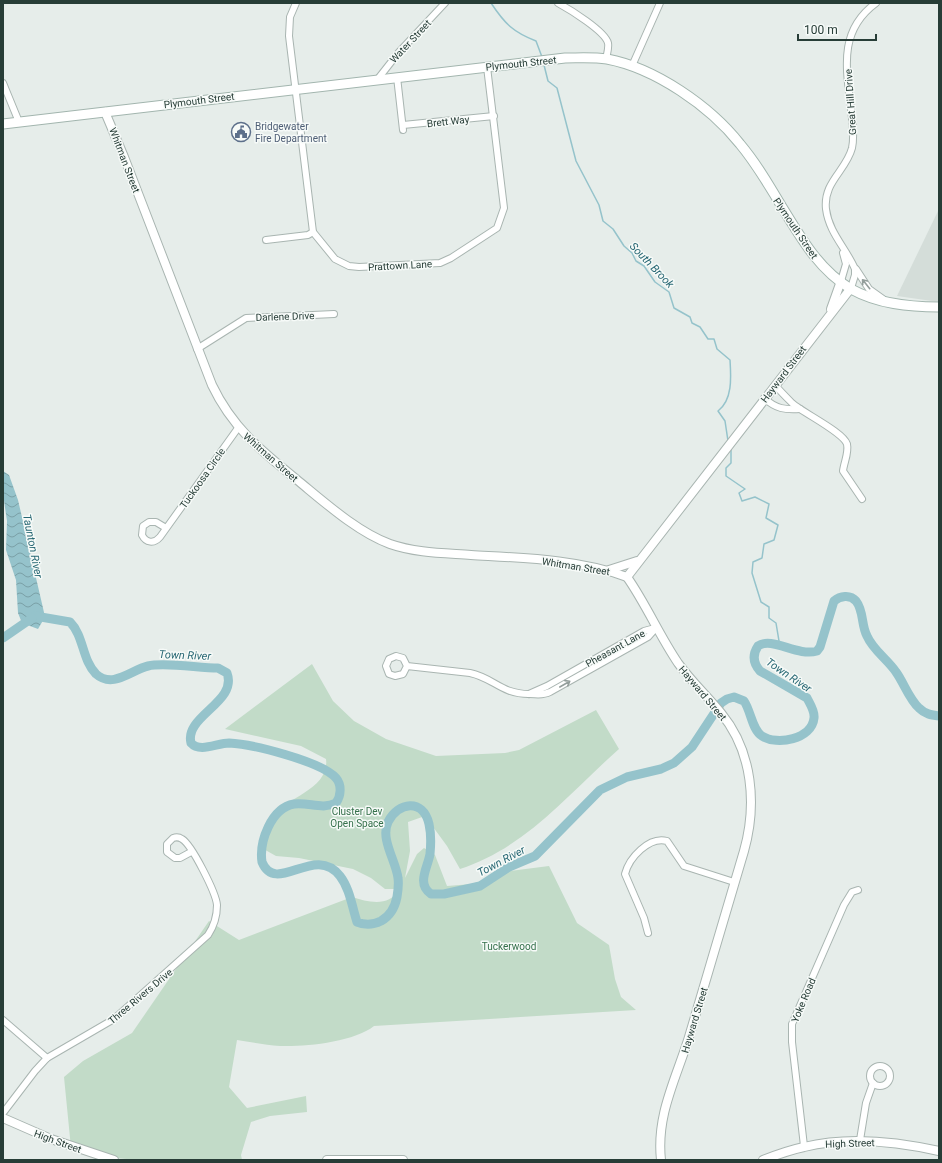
<svg xmlns="http://www.w3.org/2000/svg" width="942" height="1163" font-family="Roboto,sans-serif">
  <style>
    .built { fill: #d4ddd9 }
    .green { fill: #c2dbc8 }
    .water { fill: url(#water-waves) }
    .lines { fill: none; stroke-linecap: round; stroke-linejoin: round }
    .stream { stroke: #95c3cb; stroke-width: 1.5 }
    .river { stroke: #95c3cb; stroke-width: 9 }
    .minor-casing { stroke: #a9b5b1; stroke-width: 8 }
    .tertiary-casing { stroke: #a9b5b1; stroke-width: 10 }
    .secondary-casing { stroke: #a2b5ae; stroke-width: 11 }
    .minor { stroke: #fff; stroke-width: 6 }
    .tertiary { stroke: #fff; stroke-width: 8 }
    .secondary { stroke: #fff; stroke-width: 9 }
    .oneway { stroke: #939e9b }
    .labels { text-anchor: middle; stroke-width: 3; stroke-linejoin: round; paint-order: stroke }
    .street-label { font-size: 10px; fill: #273d37; stroke: #f6faf8 }
    .service-label { font-size: 10px; fill: #4e5e75; stroke: #f6faf8; text-anchor: start }
    .park-label { font-size: 10px; fill: #35704b; stroke: #f6faf8 }
    .water-label { font-size: 11px; font-style: italic; fill: #276773; stroke: #f6faf8 }
  </style>
  <defs>
    <pattern id="water-waves" width="16" height="10" patternUnits="userSpaceOnUse"><rect width="16" height="10" fill="#95c3cb"/><path d="M0 5q4-4 8 0t8 0" fill="none" stroke="#7aa0a6"/></pattern>
  </defs>
  <rect width="100%" height="100%" fill="#e6edea"/>
  <path class="built" d="M939,209V302L897,296Z"/>
  <path class="green" d="M312,664L333,701L354,721L386,739L436,756L505,753L519,750L596,710L619,749C568,794 527,847 460,869L447,846L425,816L408,822L410,851L405,878L417,854L424,848L435,855L447,886L472,884L510,871L549,866L577,923L609,945L615,979L621,997L636,1010L374,1026C354,1042 305,1047 280,1046C266,1045 251,1042 237,1040L229,1087L247,1108L306,1096L307,1112L270,1116L251,1122L241,1155L242,1160H138L103,1157L71,1148L64,1077L83,1061L132,1033L209,921L239,940L352,897C368,902 389,908 399,889H385L371,878L353,869L299,858L276,856L260,847C261,836 264,824 271,815C288,798 330,788 326,759L301,746L225,729Z"/>
  <path class="water" d="M3,471L9,475L18,500L43,608L45,617L38,629L22,623L18,613L16,580L6,550L7,521L3,494Z"/>
  <g class="lines">
    <g class="stream">
      <path d="M491,3C505,24 513,32 536,41L542,57"/>
      <path d="M544,65L548,81L557,88L576,161L599,205L603,221L613,229L624,246L632,253L636,261L644,266L655,282L669,292L674,308L690,317L692,323L700,327L708,339H714L717,349L730,360C731,376 733,400 718,411L725,421L728,441"/>
      <path d="M731,448V463L726,468V476L745,489L739,493L742,501L755,497L769,504L766,518L778,525L774,540L764,544L762,558L753,562L752,573L761,602L769,607V618L776,623L779,641L778,645"/>
    </g>
    <g class="river">
      <path d="M35,616L70,622C84,636 82,660 96,674C113,689 131,670 148,666C165,662 199,668 218,668L227,673C238,702 184,716 191,743C200,753 217,743 229,743C251,744 321,761 336,778C342,785 341,796 336,803C322,810 309,802 294,804C271,808 259,842 262,862C276,896 315,843 340,876C350,889 352,907 357,922C364,925 373,925 381,921C390,916 395,907 397,897C398,891 399,885 398,878C396,861 380,839 388,822C398,802 423,798 429,824C431,833 431,844 430,854C428,867 416,884 431,894H444L480,886L509,867L535,856L600,790L627,777L661,769L674,763L692,747L721,703L727,699L734,697L744,701C751,711 752,730 762,736C777,746 812,739 814,718C815,711 810,704 807,698L760,671C753,663 752,655 758,646C772,636 797,657 817,651L820,647L834,601C840,596 850,594 856,601C864,611 861,625 867,636C873,650 887,659 896,672C904,683 909,699 919,708C925,714 931,715 939,716"/>
      <path d="M3,638L32,618"/>
    </g>
    <defs>
      <g id="minor">
        <path d="M296,3L290,17L289,36L313,232L335,259L349,266L359,267L440,263L451,258L497,228L504,208L487,67"/>
        <path d="M558,3C569,9 605,31 608,43C609,48 607,54 606,59"/>
        <path d="M632,66L660,3"/>
        <path d="M397,77L403,130"/>
        <path d="M377,80L399,52L445,3"/>
        <path d="M3,83L19,122"/>
        <path d="M403,125L494,116"/>
        <path d="M266,240L308,235L313,232"/>
        <path d="M856,269L869,289L883,299"/>
        <path d="M841,281L846,264L843,253"/>
        <path d="M851,288L855,275V269C846,248 829,233 826,209C823,182 846,171 852,148C854,139 853,127 852,118C848,75 835,33 876,3"/>
        <path d="M197,349L246,318L334,314"/>
        <path d="M775,385C780,391 786,397 792,403C803,413 843,432 847,444C849,453 844,462 843,471L862,499"/>
        <path d="M764,398C776,409 785,410 800,409"/>
        <path d="M166,528L156,522H149L143,526L142,535C146,543 154,544 160,537L238,428"/>
        <path d="M407,666L403,658L396,656L389,659L386,666L389,674L395,676L403,674L407,666L470,673C494,678 501,694 529,694C537,694 542,696 550,692L648,637L656,628"/>
        <path d="M529,694L547,686L644,631L655,628"/>
        <path d="M648,933L644,918L625,874C629,858 649,836 667,841L684,866L734,882"/>
        <path d="M3,1020L47,1058"/>
        <circle cx="880" cy="1076" r="10"/>
        <path d="M3,1113L35,1071L47,1058L114,1019L208,935C214,926 217,916 217,905C216,893 192,845 182,839C179,837 176,837 173,838L167,844V852L175,858H180L191,852"/>
        <path d="M860,1140L866,1103L873,1083"/>
        <path d="M804,1146L792,1042V1024L844,905L852,892L858,890"/>
      </g>
      <g id="tertiary">
        <path d="M105,112L124,157L212,385C232,427 260,450 296,479C323,501 357,532 390,544C416,553 444,553 471,555C523,558 578,559 627,577"/>
        <path d="M831,309L841,281"/>
        <path d="M609,570L637,561"/>
        <path d="M3,1118L51,1139L114,1160"/>
        <path d="M327,1160H403"/>
        <path d="M661,1160C656,1115 676,1079 689,1037C707,975 726,913 744,851C757,805 753,752 721,713C707,696 691,681 678,663C659,635 646,604 627,577L851,288"/>
        <path d="M763,1160C776,1155 790,1150 804,1147C848,1136 895,1141 939,1151"/>
      </g>
      <path id="secondary" d="M3,124L565,58C579,58 593,57 607,59C655,68 710,106 740,144C756,163 769,185 782,207C801,238 819,270 851,289C878,304 909,307 939,307"/>
    </defs>
    <use href="#minor" class="minor-casing"/>
    <use href="#tertiary" class="tertiary-casing"/>
    <use href="#secondary" class="secondary-casing"/>
    <use href="#minor" class="minor"/>
    <use href="#tertiary" class="tertiary"/>
    <use href="#secondary" class="secondary"/>
  </g>
  <defs><path id="oneway-shaft" d="M-6 0H5M1.5-3L5.5 0L1.5 3" fill="none" stroke-width="1.6" stroke-linecap="round" stroke-linejoin="round"/></defs>
  <g class="oneway">
    <use href="#oneway-shaft" transform="translate(866 284) rotate(-129)"/>
    <use href="#oneway-shaft" transform="translate(565 684) rotate(-30)"/>
  </g>
  <defs>
    <symbol id="civic-ring" viewBox="-11 -11 22 22"><circle r="9.5" fill="#f6faf8" stroke="#5c6f8a" stroke-width="1.5"/><path d="M-.6-6.5H3V-4.5H.6V-3L4-1V1h2V6H-6V1h2V-1L-.6-3ZM-1.2 2.5V6h2.4V2.5Z" fill="#5c6f8a"/></symbol>
  </defs>
  <g fill-rule="evenodd">
    <use href="#civic-ring" x="230" y="121" width="22" height="22"/>
  </g>
  <g class="labels">
    <g class="street-label">
      <text transform="translate(410 41) rotate(-47)" y="4">Water Street</text>
      <text transform="translate(521 63) rotate(-6)" y="4">Plymouth Street</text>
      <text transform="translate(199 100) rotate(-7)" y="4">Plymouth Street</text>
      <text transform="translate(850 102) rotate(-94)" y="4">Great Hill Drive</text>
      <text transform="translate(448 121) rotate(-6)" y="4">Brett Way</text>
      <text transform="translate(125 160) rotate(69)" y="4">Whitman Street</text>
      <text transform="translate(796 228) rotate(56)" y="4">Plymouth Street</text>
      <text transform="translate(400 265) rotate(-3)" y="4">Prattown Lane</text>
      <text transform="translate(285 316) rotate(-2)" y="4">Darlene Drive</text>
      <text transform="translate(783 374) rotate(-53)" y="4">Hayward Street</text>
      <text transform="translate(271 457) rotate(41)" y="4">Whitman Street</text>
      <text transform="translate(202 478) rotate(-55)" y="4">Tuckoosa Circle</text>
      <text transform="translate(576 566) rotate(9)" y="4">Whitman Street</text>
      <text transform="translate(615 648) rotate(-29)" y="4">Pheasant Lane</text>
      <text transform="translate(703 693) rotate(50)" y="4">Hayward Street</text>
      <text transform="translate(140 996) rotate(-40)" y="4">Three Rivers Drive</text>
      <text transform="translate(803 1000) rotate(-67)" y="4">Yoke Road</text>
      <text transform="translate(694 1020) rotate(-73)" y="4">Hayward Street</text>
      <text transform="translate(58 1141) rotate(20)" y="4">High Street</text>
      <text transform="translate(850 1143) rotate(-2)" y="4">High Street</text>
    </g>
    <g class="service-label">
      <text x="255" y="130">Bridgewater<tspan x="255" dy="12">Fire Department</tspan></text>
    </g>
    <g class="park-label">
      <text x="357" y="815">Cluster Dev<tspan x="357" dy="12">Open Space</tspan></text>
      <text x="509" y="950">Tuckerwood</text>
    </g>
    <g class="water-label">
      <text transform="translate(652 265) rotate(46)" y="4">South Brook</text>
      <text transform="translate(33 546) rotate(79)" y="4">Taunton River</text>
      <text transform="translate(185 655) rotate(2)" y="4">Town River</text>
      <text transform="translate(789 675) rotate(34)" y="4">Town River</text>
      <text transform="translate(501 861) rotate(-28)" y="4">Town River</text>
    </g>
  </g>
  <rect width="942" height="1163" fill="none" stroke="#273d37" stroke-width="8"/>
  <path d="M798 34v6h78v-6" fill="none" stroke="#273d37" stroke-width="2"/>
  <text x="804" y="34" font-size="12" fill="#273d37" stroke="#f6faf8" stroke-width="3" paint-order="stroke">100 m</text>
</svg>
